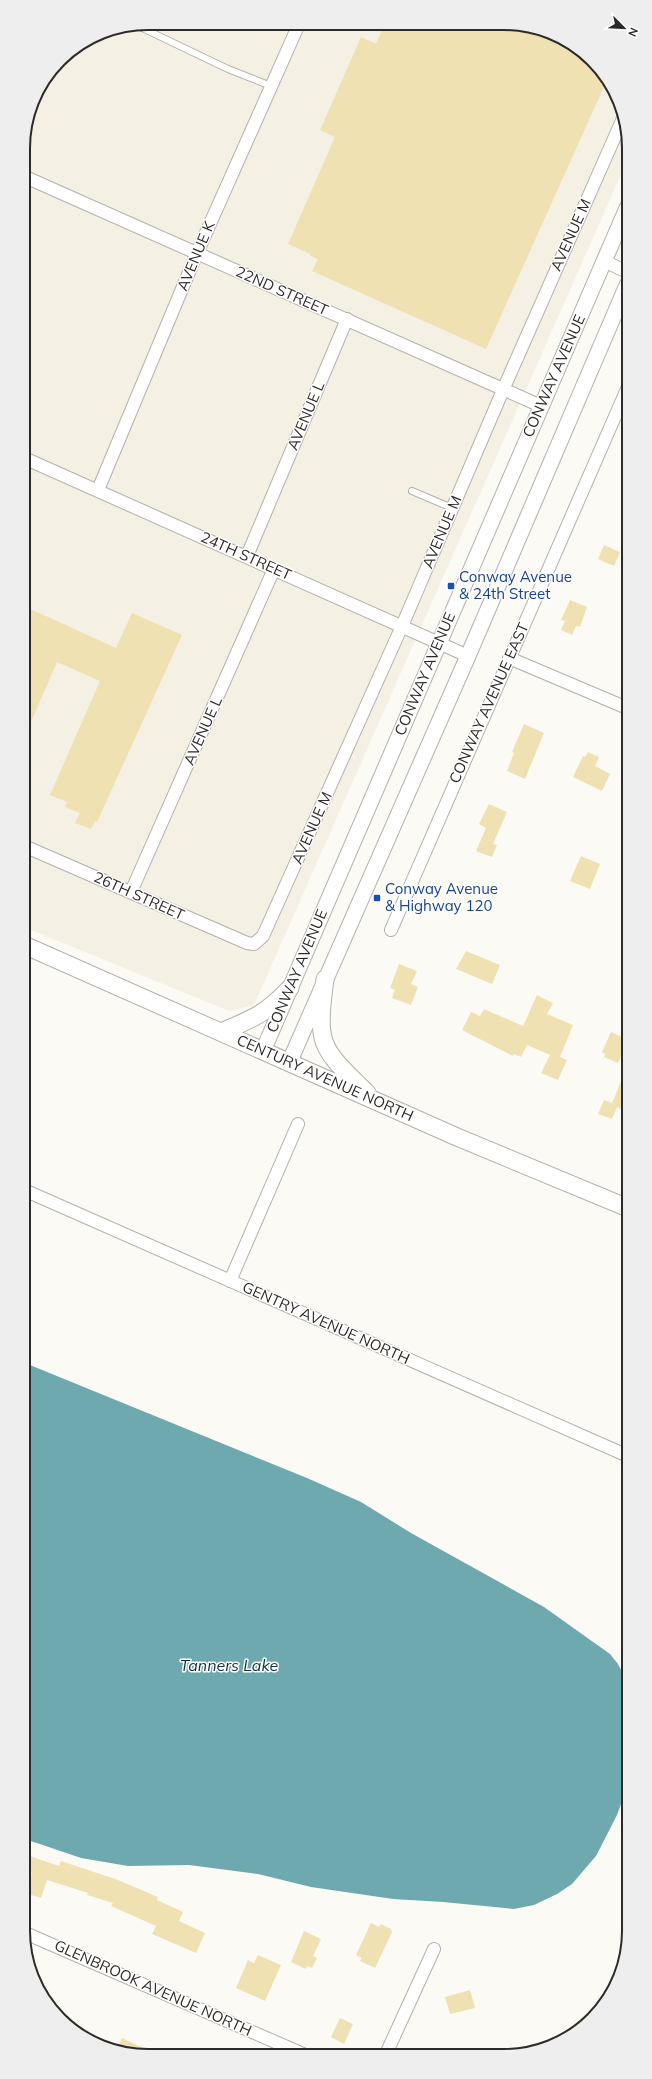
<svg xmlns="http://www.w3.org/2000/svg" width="652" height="2079" font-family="Mulish,sans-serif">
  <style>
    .built { fill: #f4f0e4 }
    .water { fill: #6fa9b0 }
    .building { fill: #f0e1b3 }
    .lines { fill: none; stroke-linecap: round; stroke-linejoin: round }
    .service-casing { stroke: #b3b1ac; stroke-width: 8 }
    .minor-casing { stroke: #b3b1ac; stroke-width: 14 }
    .tertiary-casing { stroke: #b3b1ac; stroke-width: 17 }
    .secondary-casing { stroke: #b3b1ac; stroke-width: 19 }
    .service { stroke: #fff; stroke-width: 6 }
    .minor { stroke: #fff; stroke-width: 12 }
    .tertiary { stroke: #fff; stroke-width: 15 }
    .secondary { stroke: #fff; stroke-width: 17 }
    .transit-dot { fill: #1a4fb4; stroke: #fff; stroke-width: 1.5 }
    .labels { text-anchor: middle; stroke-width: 3; stroke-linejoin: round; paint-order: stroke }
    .street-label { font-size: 15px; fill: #2c2b29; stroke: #fff }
    .transit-label { font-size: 15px; fill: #164399; stroke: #fff; text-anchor: start }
    .water-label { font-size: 16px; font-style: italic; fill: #112f33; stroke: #fff }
    .rim { fill: none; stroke: #2c2b29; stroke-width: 2 }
  </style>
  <rect width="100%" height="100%" fill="#fcfaf5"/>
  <path class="built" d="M148,23L528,25L566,40L592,60L616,93L627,124V161L254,1005L229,1011L24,927L23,140L36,93L60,60L101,32Z"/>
  <path class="water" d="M25,1363L307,1478L361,1502L411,1533L544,1607L610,1654L618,1664L628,1684L629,1782L617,1815L596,1856L572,1884L557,1894L534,1905L514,1909L443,1902L393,1899L311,1887L258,1874L189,1865L128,1866L81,1858L25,1839Z"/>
  <g class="building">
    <path d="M384,25H528L566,40L592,60L607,80L486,349L312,271L318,259L310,256V254L288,244L335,137L320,130L361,37L376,44Z"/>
    <path d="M604,545L620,552L614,566L598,559Z"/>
    <path d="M570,600L587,607L580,627L576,626L572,635L561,630L565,621L561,620Z"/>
    <path d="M24,606L116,648L132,613L182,635L97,822L95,821L91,829L75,823L80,813L65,807L67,802L50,795L100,681L57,662L24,738Z"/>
    <path d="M524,724L544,733L525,779L507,771L514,753L512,752Z"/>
    <path d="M588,752L599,757L595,766L610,774L602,791L573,777L583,756L585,757Z"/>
    <path d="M489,804L507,812L493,844L497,845L492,857L476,851L486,828L479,824Z"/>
    <path d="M581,856L600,864L590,889L570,881Z"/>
    <path d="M466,951L500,965L492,984L456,969Z"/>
    <path d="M399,964L417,971L411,984L418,987L411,1005L392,998L395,990L390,988Z"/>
    <path d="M537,995L553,1003L547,1014L573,1025L560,1057L567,1060L558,1080L541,1073L550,1055L527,1045L521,1057L514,1054L513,1056L462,1030L471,1012L480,1016L484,1009L523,1026Z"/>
    <path d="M611,1032L628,1040V1054L623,1052L618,1063L604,1057L605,1054L602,1052Z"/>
    <path d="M627,1067L628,1104L625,1111L617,1107L612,1119L598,1114L604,1100L612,1103Z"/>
    <path d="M30,1856L59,1866L61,1861L118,1880L158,1897L157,1900L183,1912L179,1921L205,1933L196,1953L152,1934L156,1926L111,1906L113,1903L87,1895L88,1893L47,1880L41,1898L25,1893L32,1873L25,1871Z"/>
    <path d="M371,1923L379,1927L381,1924L391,1929L392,1932L375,1968L360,1961L362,1958L356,1955Z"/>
    <path d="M304,1931L321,1939L313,1956L317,1958L312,1968L307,1966L306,1969L291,1962Z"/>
    <path d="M258,1955L281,1965L265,2001L236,1988L248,1960L254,1963Z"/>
    <path d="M470,1990L475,2008L450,2014L445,1997Z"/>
    <path d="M340,2018L353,2024L344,2044L331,2037Z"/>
    <path d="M122,2038L156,2054H124L116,2051Z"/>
  </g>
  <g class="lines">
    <defs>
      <g id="service">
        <path d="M136,25L228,69L271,86"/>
        <path d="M412,491L452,508"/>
      </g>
      <g id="minor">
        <path d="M23,176L541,406"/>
        <path d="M604,261L627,272"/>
        <path d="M24,458L468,656"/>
        <path d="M98,490L197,253L299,24"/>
        <path d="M247,556L347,319"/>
        <path d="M509,658L627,708"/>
        <path d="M24,846L247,943L254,944L263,936L402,626L503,390L624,116"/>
        <path d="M131,892L274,569"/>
        <path d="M391,930L627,389"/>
        <path d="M24,1190L628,1456"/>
        <path d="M230,1281L298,1124"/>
        <path d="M25,1933L303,2054"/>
        <path d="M386,2054L434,1949"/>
      </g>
      <g id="tertiary">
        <path d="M263,1051L627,208"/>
        <path d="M289,1063L468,656L627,285"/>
      </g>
      <g id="secondary">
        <path d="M24,945L457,1137L628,1208"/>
        <path d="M325,979C316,1046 320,1047 367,1093"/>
        <path d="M221,1032C252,1019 266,1014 290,988"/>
      </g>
    </defs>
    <use href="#service" class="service-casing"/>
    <use href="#minor" class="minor-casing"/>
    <use href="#tertiary" class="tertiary-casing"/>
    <use href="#secondary" class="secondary-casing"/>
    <use href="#service" class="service"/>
    <use href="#minor" class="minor"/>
    <use href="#tertiary" class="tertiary"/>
    <use href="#secondary" class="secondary"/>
  </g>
  <g class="transit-dot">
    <rect x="447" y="582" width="8" height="8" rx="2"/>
    <rect x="373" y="894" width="8" height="8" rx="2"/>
  </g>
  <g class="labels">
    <g class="street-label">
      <text transform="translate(571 235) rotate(-66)" y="5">AVENUE M</text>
      <text transform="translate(196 256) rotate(-67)" y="5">AVENUE K</text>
      <text transform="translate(282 291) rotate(24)" y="5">22ND STREET</text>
      <text transform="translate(554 376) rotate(-66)" y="5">CONWAY AVENUE</text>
      <text transform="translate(306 416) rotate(-67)" y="5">AVENUE L</text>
      <text transform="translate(442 532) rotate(-67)" y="5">AVENUE M</text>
      <text transform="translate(246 556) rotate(24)" y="5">24TH STREET</text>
      <text transform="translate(425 674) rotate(-67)" y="5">CONWAY AVENUE</text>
      <text transform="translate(489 703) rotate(-66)" y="5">CONWAY AVENUE EAST</text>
      <text transform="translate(203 731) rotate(-66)" y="5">AVENUE L</text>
      <text transform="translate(312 828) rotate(-66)" y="5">AVENUE M</text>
      <text transform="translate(139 896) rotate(24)" y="5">26TH STREET</text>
      <text transform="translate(297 971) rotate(-67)" y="5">CONWAY AVENUE</text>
      <text transform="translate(325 1078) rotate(24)" y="5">CENTURY AVENUE NORTH</text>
      <text transform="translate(326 1323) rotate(24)" y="5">GENTRY AVENUE NORTH</text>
      <text transform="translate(153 1988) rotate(24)" y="5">GLENBROOK AVENUE NORTH</text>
    </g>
    <g class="transit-label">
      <text x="459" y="582">Conway Avenue<tspan x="459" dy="17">&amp; 24th Street</tspan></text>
      <text x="385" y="894">Conway Avenue<tspan x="385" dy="17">&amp; Highway 120</tspan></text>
    </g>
    <g class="water-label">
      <text x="229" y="1671">Tanners Lake</text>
    </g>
  </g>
  <path d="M0 0H652V2079H0ZM148 30H504A118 118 0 0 1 622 148V1931A118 118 0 0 1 504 2049H148A118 118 0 0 1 30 1931V148A118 118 0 0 1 148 30Z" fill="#eee" fill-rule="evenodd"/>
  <path class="rim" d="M148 30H504A118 118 0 0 1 622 148V1931A118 118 0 0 1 504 2049H148A118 118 0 0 1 30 1931V148A118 118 0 0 1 148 30Z"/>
  <g transform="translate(624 28) rotate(114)" stroke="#ffffff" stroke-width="3" paint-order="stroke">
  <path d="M0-3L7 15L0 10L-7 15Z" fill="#2c2b29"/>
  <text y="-6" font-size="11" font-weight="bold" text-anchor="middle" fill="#2c2b29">N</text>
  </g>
</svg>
